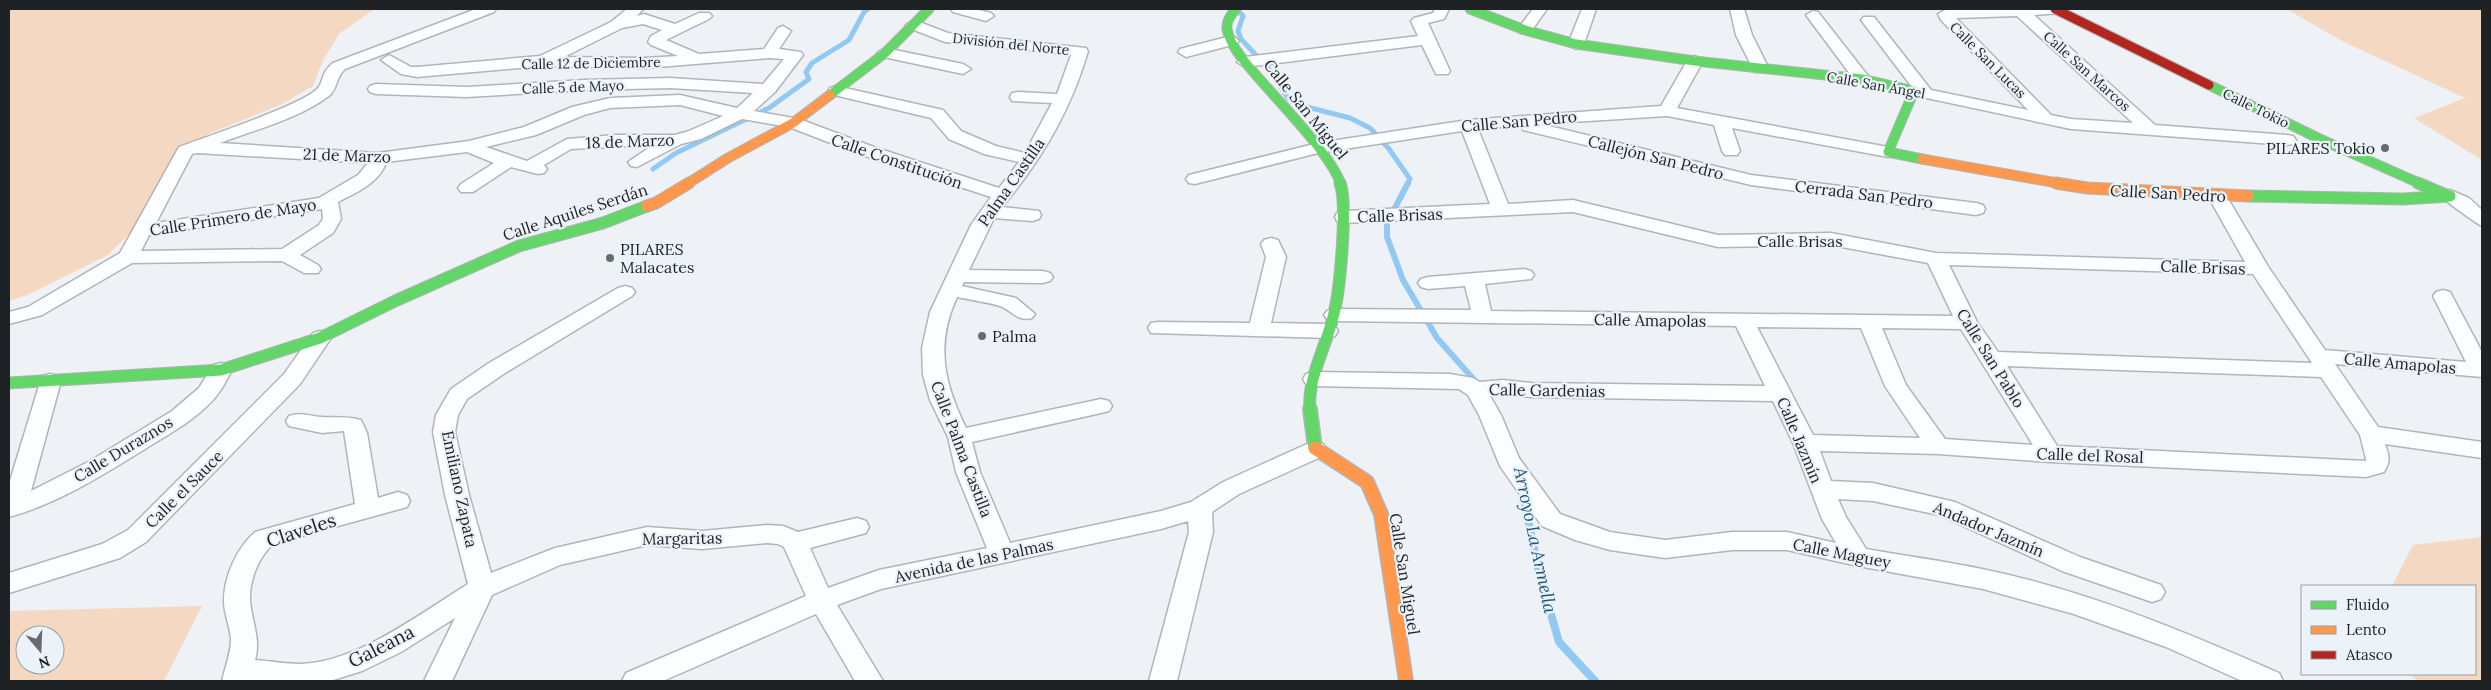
<svg xmlns="http://www.w3.org/2000/svg" width="2491" height="690" font-family="Lora,serif">
  <style>
    .green { fill: #f5d8c1; fill-rule: evenodd }
    .lines { fill: none; stroke-linecap: round; stroke-linejoin: round }
    .stream-far2 { stroke: #92c9f3; stroke-width: 5 }
    .stream-far1 { stroke: #92c9f3; stroke-width: 6 }
    .stream { stroke: #92c9f3; stroke-width: 8 }
    .street-casing { stroke: #b2b4b7; stroke-width: 3 }
    .fast-far2-casing { stroke: #b2b4b7; stroke-width: 11 }
    .fast-far1-casing { stroke: #b2b4b7; stroke-width: 13 }
    .fast-casing { stroke: #b2b4b7; stroke-width: 16 }
    .slow-far2-casing { stroke: #b2b4b7; stroke-width: 11 }
    .slow-far1-casing { stroke: #b2b4b7; stroke-width: 13 }
    .slow-casing { stroke: #b2b4b7; stroke-width: 16 }
    .jam-casing { stroke: #b2b4b7; stroke-width: 11 }
    .street { fill: #fcfdfe; fill-rule: evenodd }
    .fast-far2 { stroke: #63d668; stroke-width: 9 }
    .fast-far1 { stroke: #63d668; stroke-width: 11 }
    .fast { stroke: #63d668; stroke-width: 13 }
    .slow-far2 { stroke: #ff974d; stroke-width: 9 }
    .slow-far1 { stroke: #ff974d; stroke-width: 11 }
    .slow { stroke: #ff974d; stroke-width: 13 }
    .jam { stroke: #b3261e; stroke-width: 9 }
    .poi-dot { fill: #676b6e; stroke: #ebf3f9; stroke-width: 2 }
    .labels { text-anchor: middle; stroke-width: 4.5; stroke-linejoin: round; paint-order: stroke }
    .far-street-label { font-size: 14px; fill: #1f2224; stroke: #ebf3f9 }
    .street-label { font-size: 16px; fill: #1f2224; stroke: #ebf3f9 }
    .poi-label { font-size: 16px; fill: #1f2224; stroke: #ebf3f9; text-anchor: start }
    .water-label { font-size: 18px; font-style: italic; fill: #1d567c; stroke: #ebf3f9 }
    .near-street-label { font-size: 19px; fill: #1f2224; stroke: #ebf3f9 }
  </style>
  <rect width="100%" height="100%" fill="#eef2f6"/>
  <g class="green">
    <path d="M9,9H375L340,33L323,60L313,86L280,105L208,134L193,153L161,202L108,255L27,295L9,301Z"/>
    <path d="M2286,9H2482V160L2414,118L2465,98L2344,42Z"/>
    <path d="M2482,537V681H2418L2408,674H2475V586H2392L2413,545Z"/>
    <path d="M202,606L164,681H9V611ZM25,635H55V665H25Z"/>
  </g>
  <g class="lines">
    <g class="stream-far2">
      <path d="M1237,9L1243,16L1238,31L1241,39L1268,68L1288,98L1303,106L1350,118L1370,128L1389,149L1410,179L1407,184"/>
      <path d="M653,169L676,153L769,108L809,79L806,72L812,63L849,40L864,12L868,9"/>
    </g>
    <path class="stream-far1" d="M1408,183L1387,223V237L1403,280L1437,338L1477,383"/>
    <path class="stream" d="M1523,494L1538,569L1559,642L1595,681"/>
    <defs>
      <g id="street">
        <path d="M476,9H496L494,12L345,69C336,77 337,89 330,95C301,118 254,130 220,143L378,153L469,141L524,127L572,107L610,98L680,95L737,108L753,93L670,88L585,90L467,97L376,94L370,92L368,89L370,86L376,84L467,87L585,80L670,78L763,84L784,59L769,58L645,68L542,66L417,77L401,74L381,60L389,55L411,67H417L540,56L611,22L627,9H643L637,16L644,14L675,24L699,13H709L712,16L709,19L666,40L699,54L764,49L778,28L783,26L791,31L779,49L801,52L803,55L775,92L754,111L799,119L874,147L999,188L1019,162L984,154L949,139L931,118L830,94L828,91L830,88L836,86L943,110L961,131L996,146L1025,153L1052,103L1012,101L1010,97L1012,93L1018,92L1057,94L1071,55L945,42L909,28L906,25L914,20L948,33L1086,48L1088,51C1071,110 1041,161 1002,207L1039,211L1041,215L1039,219L1032,221L994,218L969,270L1043,271L1050,273L1053,277L1050,281L1043,283L964,282L962,286L1016,298L1035,314L1032,318C1017,322 1013,311 1000,306C987,302 971,300 957,297C935,345 944,383 966,428L1101,399L1109,401L1112,406L1109,411L1101,413L972,442L980,472L1010,543L1161,511L1191,502L1223,482L1307,444L1315,442L1323,444L1327,450L1323,456L1239,494L1212,512L1213,532L1177,681H1149L1189,532L1188,521L1161,529L881,589L837,605L883,681H855L816,614L663,681H622L626,673L806,596L784,547L778,544L767,543L702,549L647,545L560,565L492,595L452,681H424L455,618L401,652L362,671L330,681H222C225,667 231,654 231,639C230,626 224,614 224,601C224,576 237,548 255,532L355,504L344,431L322,433L289,426L286,421L289,416C300,412 309,416 321,417C335,418 347,416 361,420L367,433L378,498L398,492L407,495L410,501L407,507L273,544C258,558 249,581 250,601C252,622 261,640 255,660C270,661 286,664 301,664C358,662 421,613 468,584L445,495L433,432L436,415L451,389L489,363L618,288L625,286L632,288L635,292L632,296L505,373L467,399L458,415L455,432L469,495L491,573L555,548L647,527L702,531L767,525L783,526L798,532L857,518L866,521L869,527L866,533L810,548L828,588L879,570L987,548L956,472L948,437L930,400L923,375L922,348L930,312L971,225L991,197L862,155L789,127L742,119L701,139L681,144L637,167L631,166L628,162L653,145L571,149L544,165L547,169L544,173L538,174L511,167L473,192H461L458,188L461,184L494,163L467,152L386,162C380,183 355,193 338,202L341,219L333,233L300,255L318,265L321,269L318,273H304L282,261L132,263L42,315L9,324V312L28,307L120,253L179,147C203,138 305,104 318,88C325,79 320,74 333,63ZM643,24L662,30L651,36L648,42L651,45L678,56L645,58L564,57L622,28ZM680,105L723,116L689,131L675,135H616L567,139L527,161L486,147L536,135L584,115L610,108ZM197,153L368,163L358,175L319,198L156,223L192,154ZM322,209L323,219L319,225L282,249L141,251L149,235Z"/>
        <path d="M951,9H975L991,13L994,16L986,21L953,12Z"/>
        <path d="M1435,9H1449L1444,19L1428,23L1450,71L1448,74H1436L1422,45L1245,67L1237,62L1245,57L1418,36L1411,21L1414,18L1433,13Z"/>
        <path d="M1533,9H1547L1530,33H1520L1517,30Z"/>
        <path d="M1582,9H1596L1584,44L1576,49L1568,44Z"/>
        <path d="M1730,9H1744L1752,35L1769,69L1767,72H1755L1753,69L1736,35Z"/>
        <path d="M2063,9L2061,13L2034,15L2155,125L2287,135L2293,136L2296,140L2293,144L2287,145L2071,129L1908,94L1906,91L1912,87L1861,20L1864,17H1874L1931,90L2028,110L1941,20L1938,14L1945,10ZM2017,16L2133,123L2071,119L2051,115L1956,18Z"/>
        <path d="M1813,11L1818,12L1868,76L1870,79L1868,82H1856L1806,15Z"/>
        <path d="M1231,36L1236,38L1239,41L1236,44L1186,57L1178,52L1180,49Z"/>
        <path d="M885,48L963,64L971,69L963,74L879,56L877,53Z"/>
        <path d="M1695,56L1703,61L1677,108L1888,147L1894,148L1897,152L1894,156L1888,157L1732,128L1740,151L1737,155H1725L1722,151L1714,125L1667,116L1541,124L1751,175L1976,203L1983,205L1985,209L1983,213L1976,215L1751,185L1523,130L1521,125L1478,129L1508,204L1573,200L1718,235L1831,233L1936,253L2245,262L2208,196L2210,192H2224L2269,268L2325,350L2466,362L2433,296L2436,292L2443,290L2450,292L2482,352V377L2335,364L2378,427L2482,442V458L2385,444C2389,455 2391,461 2384,472L2366,477L2050,462L1938,454L1820,451L1831,481L1873,483L1955,502L2080,557L2161,585L2165,592L2161,599L2152,602L2062,571L1939,515L1873,501L1838,499L1846,517L1866,549C1905,556 1944,561 1982,569C2085,590 2183,631 2279,673L2283,681H2242L2166,647L2074,614L1983,589L1858,566L1787,550H1732L1665,558L1610,550L1575,540L1542,526L1500,466L1479,415L1468,395L1459,389L1314,386L1306,384L1303,379L1306,374L1314,372L1450,374L1473,378L1480,382L1503,380L1531,383L1765,386L1736,326L1334,321L1327,319L1324,315L1327,311L1334,309L1471,310L1465,286L1428,289L1421,287L1418,283L1421,279L1428,277L1524,269L1531,271L1534,275L1531,279L1485,284L1491,311L1953,316L1928,263L1831,245L1718,247L1573,212L1344,223L1337,221L1335,217L1337,213L1344,211L1490,204L1462,131L1318,153L1195,184L1189,183L1186,179L1189,175L1318,143L1468,120L1661,106L1687,61ZM1949,265L2253,274L2312,363L1998,352L1977,322ZM1757,327L1861,328L1885,386L1920,438L1813,435ZM1882,328L1961,329L2033,445L1945,439L1906,385ZM2007,366L2321,377L2360,435L2366,459V461L2057,446ZM1503,394L1531,397L1773,401L1793,443L1822,519L1836,543L1787,532H1732L1665,540L1610,532L1560,514L1519,458L1501,415L1490,396Z"/>
        <path d="M2450,190L2469,198L2482,210V226C2477,224 2444,200 2441,196L2443,192Z"/>
        <path d="M1271,238L1278,240L1286,257L1271,323L1328,324L1335,326L1338,331L1335,336L1328,338L1151,333L1148,328L1151,323L1158,322L1250,323L1266,257L1261,244L1264,240Z"/>
        <path d="M320,331L327,333L331,338L300,384L146,542L120,558L9,593V573L102,544L128,530L284,374L313,333Z"/>
        <path d="M221,363L229,365L232,370C225,383 219,395 208,405C190,423 167,435 145,449C103,475 57,504 9,517V484L42,376L50,374L58,376L61,381L31,491L90,461L172,411L199,388L213,365Z"/>
      </g>
      <g id="fast-far2">
        <path d="M1236,9C1231,15 1226,21 1227,29C1230,46 1245,62 1256,75C1279,102 1329,152 1341,184"/>
        <path d="M1470,9L1525,30L1576,44L1695,61L1862,79L1914,91L1888,152L1922,159"/>
        <path d="M2209,85L2320,139L2421,184"/>
        <path d="M830,95L885,53L929,9"/>
      </g>
      <g id="fast-far1">
        <path d="M2418,183L2446,195"/>
        <path d="M2248,196L2403,199L2450,196"/>
        <path d="M9,383L221,370L320,338L395,301L519,246L603,223L647,206"/>
        <path d="M1310,410C1307,379 1326,347 1333,317C1340,293 1348,204 1340,183"/>
      </g>
      <path id="fast" d="M1310,409L1315,448"/>
      <g id="slow-far2">
        <path d="M1922,159L2063,184"/>
        <path d="M687,184L728,158L793,123L830,95"/>
      </g>
      <g id="slow-far1">
        <path d="M2056,183L2087,188L2248,196"/>
        <path d="M647,206L656,203L689,183"/>
      </g>
      <path id="slow" d="M1315,448L1367,482L1381,514L1406,681"/>
      <path id="jam" d="M2055,9L2209,85"/>
    </defs>
    <use href="#street" class="street-casing"/>
    <use href="#fast-far2" class="fast-far2-casing"/>
    <use href="#fast-far1" class="fast-far1-casing"/>
    <use href="#fast" class="fast-casing"/>
    <use href="#slow-far2" class="slow-far2-casing"/>
    <use href="#slow-far1" class="slow-far1-casing"/>
    <use href="#slow" class="slow-casing"/>
    <use href="#jam" class="jam-casing"/>
    <use href="#street" class="street"/>
    <use href="#fast-far2" class="fast-far2"/>
    <use href="#fast-far1" class="fast-far1"/>
    <use href="#fast" class="fast"/>
    <use href="#slow-far2" class="slow-far2"/>
    <use href="#slow-far1" class="slow-far1"/>
    <use href="#slow" class="slow"/>
    <use href="#jam" class="jam"/>
  </g>
  <g class="poi-dot">
    <circle cx="2385" cy="148" r="5"/>
    <circle cx="610" cy="258" r="5"/>
    <circle cx="982" cy="336" r="5"/>
  </g>
  <g class="labels">
    <g class="far-street-label">
      <text transform="translate(1011 44) rotate(6)" y="5">División del Norte</text>
      <text transform="translate(1988 60) rotate(45)" y="5">Calle San Lucas</text>
      <text transform="translate(591 63) rotate(-1)" y="5">Calle 12 de Diciembre</text>
      <text transform="translate(2087 71) rotate(42)" y="5">Calle San Marcos</text>
      <text transform="translate(1876 85) rotate(10)" y="5">Calle San Ángel</text>
      <text transform="translate(573 87) rotate(-2)" y="5">Calle 5 de Mayo</text>
      <text transform="translate(2256 108) rotate(26)" y="5">Calle Tokio</text>
    </g>
    <g class="street-label">
      <text transform="translate(1306 109) rotate(51)" y="6">Calle San Miguel</text>
      <text transform="translate(1519 121) rotate(-5)" y="6">Calle San Pedro</text>
      <text transform="translate(630 141) rotate(-2)" y="6">18 de Marzo</text>
      <text transform="translate(347 155) rotate(2)" y="6">21 de Marzo</text>
      <text transform="translate(1656 157) rotate(14)" y="6">Callejón San Pedro</text>
      <text transform="translate(897 161) rotate(19)" y="6">Calle Constitución</text>
      <text transform="translate(1011 182) rotate(-55)" y="6">Palma Castilla</text>
      <text transform="translate(2168 193) rotate(3)" y="6">Calle San Pedro</text>
      <text transform="translate(1864 194) rotate(7)" y="6">Cerrada San Pedro</text>
      <text transform="translate(575 212) rotate(-18)" y="6">Calle Aquiles Serdán</text>
      <text transform="translate(1400 215) rotate(-2)" y="6">Calle Brisas</text>
      <text transform="translate(233 217) rotate(-9)" y="6">Calle Primero de Mayo</text>
      <text x="1800" y="247">Calle Brisas</text>
      <text transform="translate(2203 267) rotate(2)" y="6">Calle Brisas</text>
      <text transform="translate(1650 320) rotate(1)" y="6">Calle Amapolas</text>
      <text transform="translate(1991 358) rotate(58)" y="6">Calle San Pablo</text>
      <text transform="translate(2400 363) rotate(5)" y="6">Calle Amapolas</text>
      <text transform="translate(1547 390) rotate(1)" y="6">Calle Gardenias</text>
      <text transform="translate(1800 440) rotate(67)" y="6">Calle Jazmín</text>
      <text transform="translate(123 449) rotate(-31)" y="6">Calle Duraznos</text>
      <text transform="translate(962 449) rotate(69)" y="6">Calle Palma Castilla</text>
      <text transform="translate(2090 455) rotate(2)" y="6">Calle del Rosal</text>
      <text transform="translate(184 489) rotate(-45)" y="6">Calle el Sauce</text>
      <text transform="translate(460 489) rotate(78)" y="6">Emiliano Zapata</text>
      <text transform="translate(1989 529) rotate(23)" y="6">Andador Jazmín</text>
      <text transform="translate(682 538) rotate(-1)" y="6">Margaritas</text>
      <text transform="translate(1842 553) rotate(11)" y="6">Calle Maguey</text>
      <text transform="translate(974 560) rotate(-12)" y="6">Avenida de las Palmas</text>
      <text transform="translate(1405 574) rotate(81)" y="6">Calle San Miguel</text>
    </g>
    <g class="poi-label">
      <text x="2375" y="154" text-anchor="end">PILARES Tokio</text>
      <text x="620" y="255">PILARES<tspan x="620" dy="18">Malacates</tspan></text>
      <text x="992" y="342">Palma</text>
    </g>
    <g class="water-label">
      <text transform="translate(1535 540) rotate(78)" y="6">Arroyo La Armella</text>
    </g>
    <g class="near-street-label">
      <text transform="translate(301 530) rotate(-18)" y="7">Claveles</text>
      <text transform="translate(381 646) rotate(-27)" y="7">Galeana</text>
    </g>
  </g>
  <rect width="2491" height="690" fill="none" stroke="#1f2224" stroke-width="20"/>
  <rect x="2301" y="585" width="175" height="90" fill="#ebf3f9" stroke="#999fa4"/>
  <rect x="2311" y="601" width="25" height="8" fill="#63d668" stroke="#999fa4"/>
  <text x="2346" y="610" font-size="15" fill="#1f2224">Fluido</text>
  <rect x="2311" y="626" width="25" height="8" fill="#ff974d" stroke="#999fa4"/>
  <text x="2346" y="635" font-size="15" fill="#1f2224">Lento</text>
  <rect x="2311" y="651" width="25" height="8" fill="#b3261e" stroke="#999fa4"/>
  <text x="2346" y="660" font-size="15" fill="#1f2224">Atasco</text>
  <g transform="translate(40 650) rotate(161)"><circle r="24" fill="#ebf3f9" stroke="#999fa4"/>
  <path d="M0-4L9 19L0 12L-9 19Z" fill="#676b6e"/>
  <text y="-8" font-size="14" font-weight="bold" text-anchor="middle" fill="#1f2224">N</text>
  </g>
</svg>
